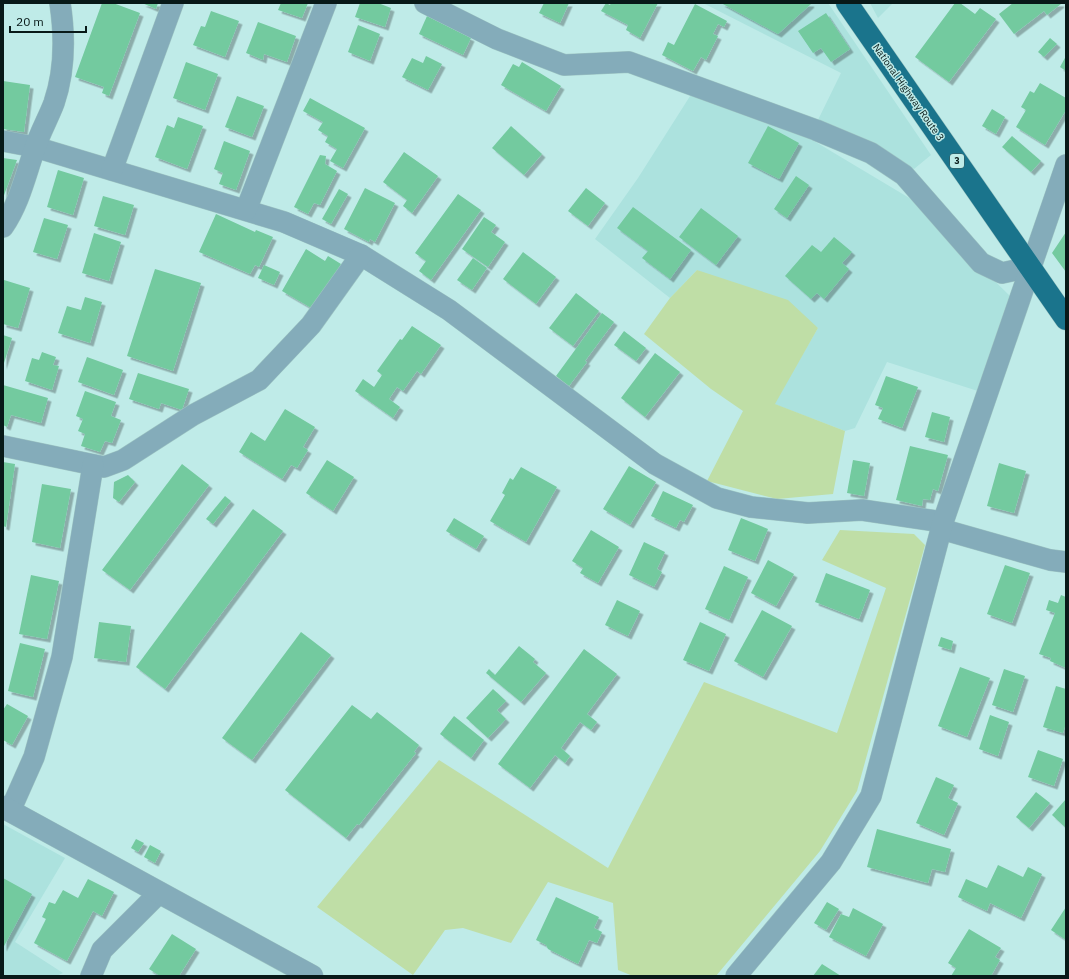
<svg xmlns="http://www.w3.org/2000/svg" width="1069" height="979" font-family="'IBM Plex Sans',sans-serif">
  <style>
    .built { fill: #ace2de }
    .green { fill: #bfdea6 }
    .building { fill: #73ca9f; filter: url(#shadow) }
    .lines { fill: none; stroke-linecap: round; stroke-linejoin: round }
    .minor-casing { stroke: #9ec5c3; stroke-width: 22 }
    .tertiary-casing { stroke: #9ec5c3; stroke-width: 23 }
    .trunk-casing { stroke: #9ec5c3; stroke-width: 23 }
    .minor { stroke: #84acba; stroke-width: 21 }
    .tertiary { stroke: #84acba; stroke-width: 22 }
    .trunk { stroke: #1a748c; stroke-width: 22 }
    .labels { text-anchor: middle; stroke-width: 3; stroke-linejoin: round; paint-order: stroke }
    .shield { fill: #bfebe8; stroke: #3f5856; stroke-width: 1 }
    .shield-label { font-size: 9px; font-weight: bold; fill: #081918 }
    .street-label { font-size: 10px; fill: #081918; stroke: #bfebe8 }
  </style>
  <defs>
    <filter id="shadow"><feDropShadow dx="3.5" dy="3.5" stdDeviation="0" flood-color="#0004"/></filter>
  </defs>
  <rect width="100%" height="100%" fill="#bfebe8"/>
  <g class="built">
    <path d="M703,3H828L931,155L914,169L865,141L816,124L841,73Z"/>
    <path d="M870,3H893L878,18Z"/>
    <path d="M692,93L809,138L911,199L1010,296L981,392L887,362L855,428L845,431L774,404L818,328L697,270L670,298L595,239L638,178Z"/>
    <path d="M3,824L65,858L15,942L63,973L56,976H3Z"/>
  </g>
  <g class="green">
    <path d="M697,270L788,300L818,328L775,404L845,431L833,494L777,499L707,481L743,411L711,389L644,334L670,298Z"/>
    <path d="M840,530L914,534L925,545L857,791L820,851L716,976H633L618,970L613,903L548,882L511,943L463,928L445,930L413,975L317,907L439,760L608,868L704,682L837,733L886,588L822,560Z"/>
  </g>
  <g class="building">
    <path d="M102,3H113L140,13L109,96L102,93L104,87L75,77Z"/>
    <path d="M142,3H158L156,9Z"/>
    <path d="M281,3H308L302,18L278,10Z"/>
    <path d="M360,3H378L391,8L385,27L355,17Z"/>
    <path d="M544,3H569L560,23L539,13Z"/>
    <path d="M606,3L610,5L611,3H658L640,38L626,30L628,25L601,11Z"/>
    <path d="M721,3H810L811,4L778,34Z"/>
    <path d="M955,3H960L975,14L980,8L996,19L949,82L915,57Z"/>
    <path d="M1013,3H1060L1061,4L1047,15L1044,11L1014,34L999,14Z"/>
    <path d="M695,4L727,21L724,27L718,24L713,34L718,36L706,60L701,57L693,71L662,55L668,42L674,45Z"/>
    <path d="M211,11L239,21L225,57L193,45L201,26L205,27Z"/>
    <path d="M826,13L850,49L831,62L821,48L813,53L798,31Z"/>
    <path d="M427,16L471,38L463,55L419,34Z"/>
    <path d="M258,22L296,36L287,62L264,54L263,60L246,53Z"/>
    <path d="M358,25L380,34L370,61L348,52Z"/>
    <path d="M1050,38L1057,44L1044,57L1038,52Z"/>
    <path d="M426,56L442,64L428,90L402,77L412,58L423,63Z"/>
    <path d="M1066,56V71L1060,67Z"/>
    <path d="M186,62L218,74L205,110L173,98Z"/>
    <path d="M522,62L561,86L546,111L501,85L513,64L519,67Z"/>
    <path d="M3,81L30,85L24,132L3,129Z"/>
    <path d="M1040,83L1066,98V110L1045,145L1016,127L1026,110L1021,107L1030,91L1034,93Z"/>
    <path d="M237,96L264,106L252,137L225,127Z"/>
    <path d="M310,98L365,128L343,168L330,161L337,149L325,142L328,136L318,130L323,122L303,111Z"/>
    <path d="M992,109L1005,117L996,134L982,126Z"/>
    <path d="M178,117L203,126L187,169L155,157L167,125L174,128Z"/>
    <path d="M511,126L542,154L524,175L492,148Z"/>
    <path d="M768,126L799,143L779,179L748,163Z"/>
    <path d="M1012,136L1041,161L1031,172L1002,147Z"/>
    <path d="M224,141L250,151L236,190L219,184L223,173L214,169Z"/>
    <path d="M404,152L438,176L412,213L403,206L407,200L383,182Z"/>
    <path d="M320,155L326,156L325,164L337,171L320,205L314,203L308,214L294,207Z"/>
    <path d="M3,158L17,160L3,198Z"/>
    <path d="M58,170L84,178L73,215L47,207Z"/>
    <path d="M796,176L809,185L787,218L774,209Z"/>
    <path d="M365,188L395,203L375,242L370,239L369,242L344,229Z"/>
    <path d="M586,188L605,203L588,226L568,211Z"/>
    <path d="M339,189L348,194L331,224L322,219Z"/>
    <path d="M458,194L481,210L431,280L419,271L426,261L415,253Z"/>
    <path d="M103,196L134,205L125,235L94,226Z"/>
    <path d="M633,207L691,250L670,279L642,258L648,251L617,228Z"/>
    <path d="M701,208L738,236L716,265L679,237Z"/>
    <path d="M216,214L255,232L256,230L273,237L259,267L255,265L250,274L199,252Z"/>
    <path d="M484,217L496,225L491,232L505,242L488,267L462,249Z"/>
    <path d="M44,218L68,225L57,259L33,252Z"/>
    <path d="M1066,232V272L1052,253Z"/>
    <path d="M94,233L121,242L109,281L82,273Z"/>
    <path d="M834,237L852,252L842,263L849,269L824,299L817,293L811,299L785,276L812,245L821,252Z"/>
    <path d="M306,249L325,261L328,256L341,264L322,298L313,309L282,291Z"/>
    <path d="M523,252L556,277L536,304L503,279Z"/>
    <path d="M473,258L487,268L472,290L457,280Z"/>
    <path d="M264,265L280,272L274,285L258,278Z"/>
    <path d="M155,269L201,283L173,371L127,356Z"/>
    <path d="M4,280L30,288L18,328L3,324Z"/>
    <path d="M576,293L599,311L573,346L549,328Z"/>
    <path d="M85,297L102,302L90,343L58,333L67,306L81,310Z"/>
    <path d="M602,313L614,322L585,361L587,362L569,386L556,376Z"/>
    <path d="M412,326L441,345L421,374L417,371L403,391L397,387L389,399L400,407L393,418L355,391L363,379L374,387L382,375L377,371L400,339L402,340Z"/>
    <path d="M624,331L646,348L636,361L614,345Z"/>
    <path d="M3,335L12,338L3,366Z"/>
    <path d="M42,352L56,357L53,365L59,366L52,390L25,381L32,358L39,360Z"/>
    <path d="M655,353L680,372L645,417L621,398Z"/>
    <path d="M87,357L123,370L114,395L78,382Z"/>
    <path d="M138,373L189,389L182,410L161,403L159,409L129,399Z"/>
    <path d="M886,376L918,387L902,428L878,419L883,408L875,405Z"/>
    <path d="M3,385L48,398L41,423L11,415L7,427L3,425Z"/>
    <path d="M85,391L116,402L111,416L121,420L112,443L105,441L100,452L81,446L85,434L78,431L83,419L76,416Z"/>
    <path d="M285,409L315,427L303,447L308,450L297,468L291,465L282,479L239,452L251,432L265,441Z"/>
    <path d="M932,412L950,417L944,442L925,437Z"/>
    <path d="M910,446L948,455L938,491L933,489L930,500L923,499L922,506L896,500Z"/>
    <path d="M327,460L354,477L333,511L306,493Z"/>
    <path d="M853,460L870,463L864,496L847,493Z"/>
    <path d="M3,462L15,464L6,527L3,526Z"/>
    <path d="M999,463L1026,471L1014,513L987,506Z"/>
    <path d="M182,464L209,485L130,590L102,570Z"/>
    <path d="M629,466L656,482L630,525L603,509Z"/>
    <path d="M521,467L557,487L526,542L490,521L505,495L502,493L510,478L513,480Z"/>
    <path d="M128,475L135,482L119,502L113,498L114,482Z"/>
    <path d="M42,484L71,489L60,548L32,542Z"/>
    <path d="M663,491L693,505L684,522L680,520L676,528L651,516Z"/>
    <path d="M225,496L231,501L213,524L206,519Z"/>
    <path d="M253,509L283,531L165,689L136,667Z"/>
    <path d="M454,518L484,536L476,549L446,531Z"/>
    <path d="M741,518L768,529L755,561L728,550Z"/>
    <path d="M591,530L619,547L598,583L580,573L583,568L572,561Z"/>
    <path d="M644,542L665,552L657,569L662,572L654,587L629,575Z"/>
    <path d="M768,560L794,574L776,606L751,593Z"/>
    <path d="M1005,565L1030,573L1012,623L987,614Z"/>
    <path d="M724,566L748,577L729,620L705,609Z"/>
    <path d="M826,573L870,590L859,619L815,602Z"/>
    <path d="M31,575L59,581L47,639L19,634Z"/>
    <path d="M1061,595L1066,597V668L1050,661L1051,658L1039,654L1055,613L1046,610L1049,600L1058,603Z"/>
    <path d="M617,600L640,611L628,636L605,625Z"/>
    <path d="M762,610L792,626L763,677L734,661Z"/>
    <path d="M99,622L131,626L126,662L94,658Z"/>
    <path d="M700,622L726,634L709,671L683,660Z"/>
    <path d="M301,632L331,655L252,760L222,738Z"/>
    <path d="M941,637L953,641L951,650L938,646Z"/>
    <path d="M20,643L45,649L33,697L8,691Z"/>
    <path d="M519,646L535,659L533,662L546,673L521,702L486,673L489,669L495,675Z"/>
    <path d="M584,649L617,674L587,714L597,722L591,730L580,722L561,748L570,756L565,763L555,755L530,788L498,764Z"/>
    <path d="M960,667L990,678L967,737L938,726Z"/>
    <path d="M1004,669L1025,676L1013,712L992,705Z"/>
    <path d="M1056,686L1066,689V723L1063,733L1043,727Z"/>
    <path d="M493,689L506,701L497,710L506,719L488,738L466,718Z"/>
    <path d="M7,704L28,716L12,745L3,740V710Z"/>
    <path d="M352,705L371,719L377,712L419,745L414,752L416,753L359,825L357,824L346,838L285,790Z"/>
    <path d="M990,715L1009,722L998,756L979,749Z"/>
    <path d="M454,716L484,740L471,758L440,734Z"/>
    <path d="M1038,750L1063,759L1054,786L1028,777Z"/>
    <path d="M936,777L954,785L948,798L958,803L944,835L916,823Z"/>
    <path d="M1036,792L1050,803L1029,828L1016,817Z"/>
    <path d="M1066,799V828L1052,815Z"/>
    <path d="M877,829L951,849L945,872L932,869L928,883L867,867Z"/>
    <path d="M136,839L144,843L138,852L131,848Z"/>
    <path d="M150,845L161,851L155,863L144,857Z"/>
    <path d="M998,865L1023,877L1028,867L1042,874L1021,918L990,903L987,911L958,897L966,879L987,888Z"/>
    <path d="M3,878L32,894L3,948Z"/>
    <path d="M88,879L114,892L102,916L93,911L67,961L34,943L46,919L42,917L49,902L55,904L63,890L78,898Z"/>
    <path d="M556,897L599,917L594,928L602,932L597,943L589,940L578,964L548,949L546,945L536,940Z"/>
    <path d="M827,902L839,909L826,930L814,923Z"/>
    <path d="M1066,907V940L1051,930Z"/>
    <path d="M853,908L883,924L866,956L829,937L841,914L849,917Z"/>
    <path d="M969,929L1001,948L995,957L1000,960L991,976H951L956,968L948,963Z"/>
    <path d="M172,934L196,949L179,976H160L149,969Z"/>
    <path d="M822,964L841,976H813Z"/>
  </g>
  <g class="lines">
    <defs>
      <g id="minor">
        <path d="M425,3L497,39L564,65L629,62L816,130L871,153L904,175L981,263L1002,273L1030,267"/>
        <path d="M3,141L35,147L284,222L361,255L449,310L655,464L717,498L751,507L808,513L862,510L943,522"/>
        <path d="M112,170L173,3"/>
        <path d="M246,210L326,3"/>
        <path d="M3,227C19,204 25,177 34,151C39,134 48,119 54,103C65,71 65,36 60,3"/>
        <path d="M3,446L104,467L123,460L193,415L259,380L311,325L361,255"/>
        <path d="M941,529L1050,560L1066,562"/>
        <path d="M10,811L34,757L62,657L93,465"/>
        <path d="M91,976L102,950L159,893"/>
        <path d="M736,976L831,862L871,796L943,522L1066,165"/>
      </g>
      <path id="tertiary" d="M3,807L312,976"/>
      <path id="trunk" d="M847,3L1066,319"/>
    </defs>
    <use href="#minor" class="minor-casing"/>
    <use href="#tertiary" class="tertiary-casing"/>
    <use href="#trunk" class="trunk-casing"/>
    <use href="#minor" class="minor"/>
    <use href="#tertiary" class="tertiary"/>
    <use href="#trunk" class="trunk"/>
  </g>
  <g class="labels">
    <rect class="shield" x="950" y="154" width="14" height="14" rx="3"/>
    <g class="shield-label">
      <text x="957" y="164">3</text>
    </g>
    <g class="street-label">
      <text transform="translate(909 92) rotate(55)" y="4">National Highway Route 3</text>
    </g>
  </g>
  <rect width="1069" height="979" fill="none" stroke="#081918" stroke-width="8"/>
  <path d="M10 26v6h76v-6" fill="none" stroke="#081918" stroke-width="2"/>
  <text x="16" y="26" font-size="12" fill="#081918" stroke="#bfebe8" stroke-width="3" paint-order="stroke">20 m</text>
</svg>
